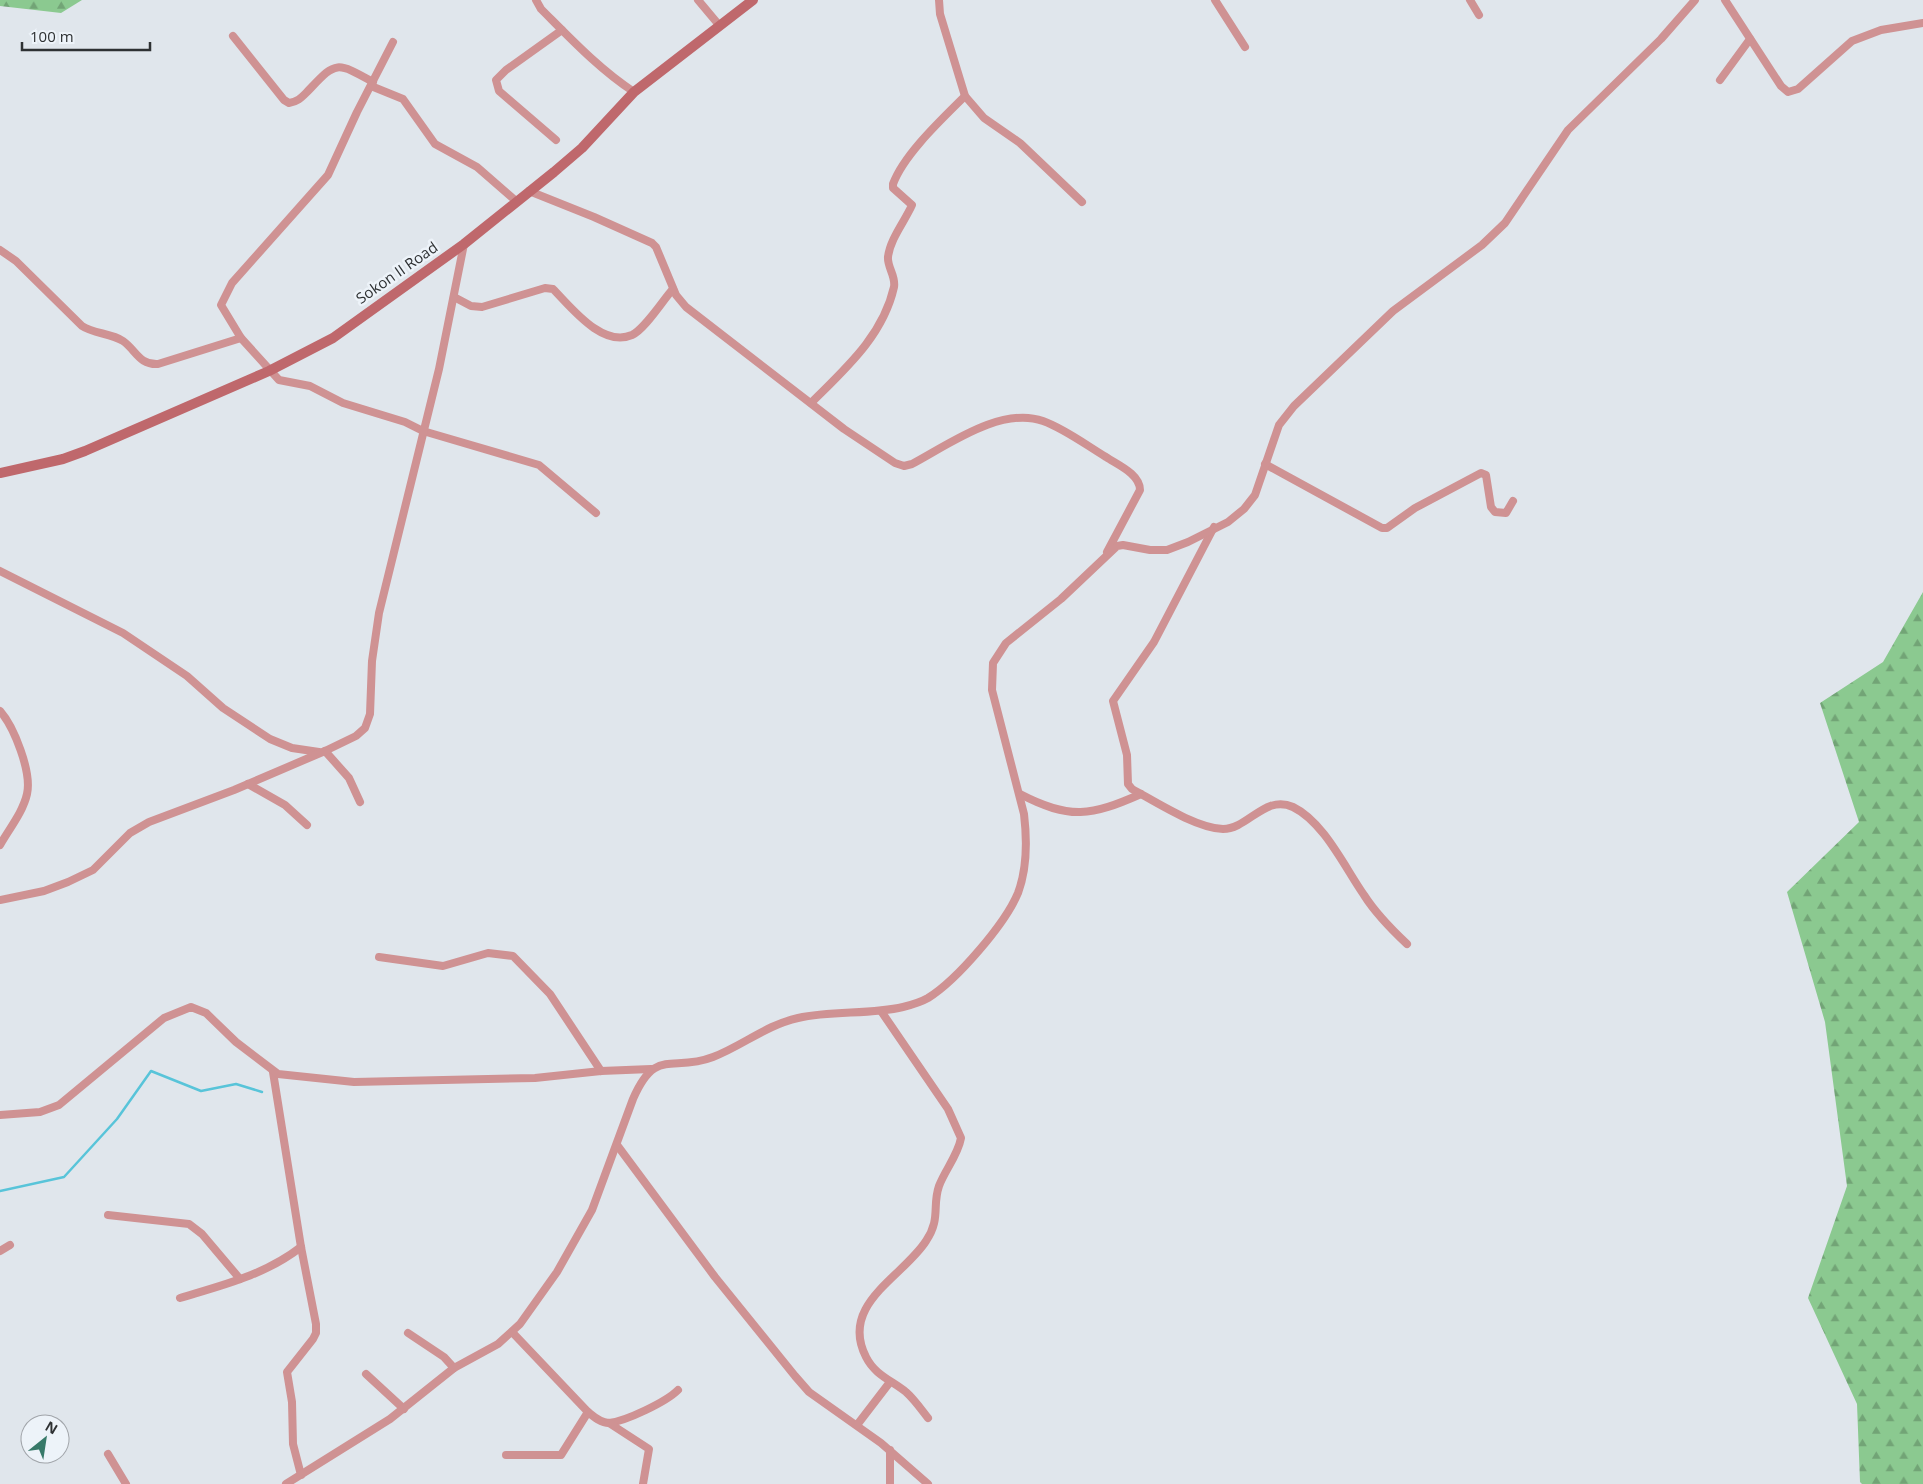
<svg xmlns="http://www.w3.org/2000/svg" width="1923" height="1484" font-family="'Open Sans',sans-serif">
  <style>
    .forest { fill: url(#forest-firs) }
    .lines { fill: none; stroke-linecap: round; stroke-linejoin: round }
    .stream { stroke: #58c4d9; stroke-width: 2.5 }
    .street { stroke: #cf9293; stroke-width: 8 }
    .secondary { stroke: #bf686c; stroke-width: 10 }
    .labels { text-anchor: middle; stroke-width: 5; stroke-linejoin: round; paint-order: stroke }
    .street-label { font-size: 15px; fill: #2e3133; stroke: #edf3f9 }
  </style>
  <defs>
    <pattern id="forest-firs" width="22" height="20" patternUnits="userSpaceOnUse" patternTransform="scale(1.25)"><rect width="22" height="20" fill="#8bc990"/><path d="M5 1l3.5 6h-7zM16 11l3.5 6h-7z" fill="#72a476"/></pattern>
  </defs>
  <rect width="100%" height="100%" fill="#e0e6ec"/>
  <g class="forest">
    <path d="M0,0H82L61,13L0,6Z"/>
    <path d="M1923,592V1484H1862L1860,1482L1857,1404L1808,1298L1847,1186L1825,1022L1787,892L1859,822L1820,703L1883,662Z"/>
  </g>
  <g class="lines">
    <path class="stream" d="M0,1191L64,1177L117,1119L151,1071L201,1091L236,1084L262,1092"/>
    <g class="street">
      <path d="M536,0L541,9C570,38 599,69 634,92"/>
      <path d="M698,0L719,25"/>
      <path d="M939,0L940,14L965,96L984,118L1020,143L1082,202"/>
      <path d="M1215,0L1245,47"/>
      <path d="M1470,0L1479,15"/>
      <path d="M1725,0L1781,86L1788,92L1798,89L1852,41L1881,30L1923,23"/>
      <path d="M233,36L284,100L289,103C297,102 301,98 306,93C336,62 334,60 373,82"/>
      <path d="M393,42L357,112L328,175L232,283L221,305L241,338L279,380L310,386L343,403L405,422L423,431L539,465L596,513"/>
      <path d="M1720,80L1750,39"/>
      <path d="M371,86L403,99L435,144L477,167L516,201"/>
      <path d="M556,140L499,91L496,80L506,70L562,30"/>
      <path d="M529,191L594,217L652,243L656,247L676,295L686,307L844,429L895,463L904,466L912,464C948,445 1001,406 1043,421C1065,429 1086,445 1106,457C1118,465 1140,474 1140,490L1107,552"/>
      <path d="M0,250L16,261L82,326C94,334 111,333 123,341C136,350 139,365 158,364L241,338"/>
      <path d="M454,297L471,306L482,307L545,288L553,289C571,307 602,348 632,335C645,329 663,300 673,289"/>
      <path d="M811,403C845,369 883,336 894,287C896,276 887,267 888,257C890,239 905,221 912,205L893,188V184C904,154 943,118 965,96"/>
      <path d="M1265,464L1382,528H1387L1415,508L1481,473L1486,475L1491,507L1495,512L1506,513L1513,501"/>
      <path d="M1214,527L1154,642L1113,701L1127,755L1128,784L1132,789C1156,802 1196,828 1223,829C1248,829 1265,794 1293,807C1324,822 1345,868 1364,895C1376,914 1391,929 1407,944"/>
      <path d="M0,571L123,633L187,676L223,708L270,739L292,748L319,752"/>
      <path d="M0,711C14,727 32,772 27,794C23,812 9,829 0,845"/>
      <path d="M325,751L349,778L360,802"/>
      <path d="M248,784L285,805L307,825"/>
      <path d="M1020,794C1070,820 1091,816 1141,794"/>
      <path d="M0,900L44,891L68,882L93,870L130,833L149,822L234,790L325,751L356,736L365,728L370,714L372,661L379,613L439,369L464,244"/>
      <path d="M379,957L443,966L488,953L513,956L550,994L601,1071"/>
      <path d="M881,1011L948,1109L961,1138C958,1155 945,1170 939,1186C932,1206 941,1219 926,1241C903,1277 839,1304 866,1357C875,1375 891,1380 906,1392C914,1399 921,1409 928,1418"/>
      <path d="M273,1072L301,1247L316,1324V1333L313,1339L287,1372L292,1402L293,1444L301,1475"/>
      <path d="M0,1115L40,1112L59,1105L164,1018L191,1007L206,1013L236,1042L278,1074L354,1082L535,1078L601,1071L651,1069"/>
      <path d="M617,1145L715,1277L795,1376L809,1392L881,1443L928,1484"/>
      <path d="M108,1215L189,1224L202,1234L240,1279"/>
      <path d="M0,1251L10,1245"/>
      <path d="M180,1298C223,1285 265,1275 301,1247"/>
      <path d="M512,1332L588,1412C594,1417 601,1423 609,1423C626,1421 666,1402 678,1390"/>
      <path d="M408,1333L444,1357L454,1368"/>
      <path d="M366,1374L404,1409"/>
      <path d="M609,1423L649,1449L643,1484"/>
      <path d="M857,1425L890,1382"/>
      <path d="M890,1450V1484"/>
      <path d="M108,1454L126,1484"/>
      <path d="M506,1455H561L588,1412"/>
      <path d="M286,1484L390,1419L454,1368L498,1344L520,1324L557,1272L592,1210L633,1099C656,1046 672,1073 713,1057C742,1046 766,1025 798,1018C833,1010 869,1015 903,1007C911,1005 921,1002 928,998C957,980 1005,924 1018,893C1027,869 1027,839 1024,814L992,690L993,663L1006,643L1061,599L1117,546L1123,545L1150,550H1167L1188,542L1228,522L1244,509L1255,495L1279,425L1294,406L1393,311L1482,245L1505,223L1568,130L1661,39L1695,0"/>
    </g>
    <path class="secondary" d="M0,473L63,459L85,451L269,371L333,338L464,244L554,172L582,148L634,92L753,0"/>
  </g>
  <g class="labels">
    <g class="street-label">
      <text transform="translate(397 273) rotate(-35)" y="5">Sokon II Road</text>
    </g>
  </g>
  <g transform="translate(45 1439) rotate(30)"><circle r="24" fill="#edf3f9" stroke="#a1a5aa"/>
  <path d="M0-4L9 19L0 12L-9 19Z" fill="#377969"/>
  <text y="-8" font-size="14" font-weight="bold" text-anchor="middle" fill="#2e3133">N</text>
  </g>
  <path d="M22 42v8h128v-8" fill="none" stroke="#2e3133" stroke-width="2.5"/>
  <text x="30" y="42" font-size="15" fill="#2e3133" stroke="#edf3f9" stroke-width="4" paint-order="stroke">100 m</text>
</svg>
